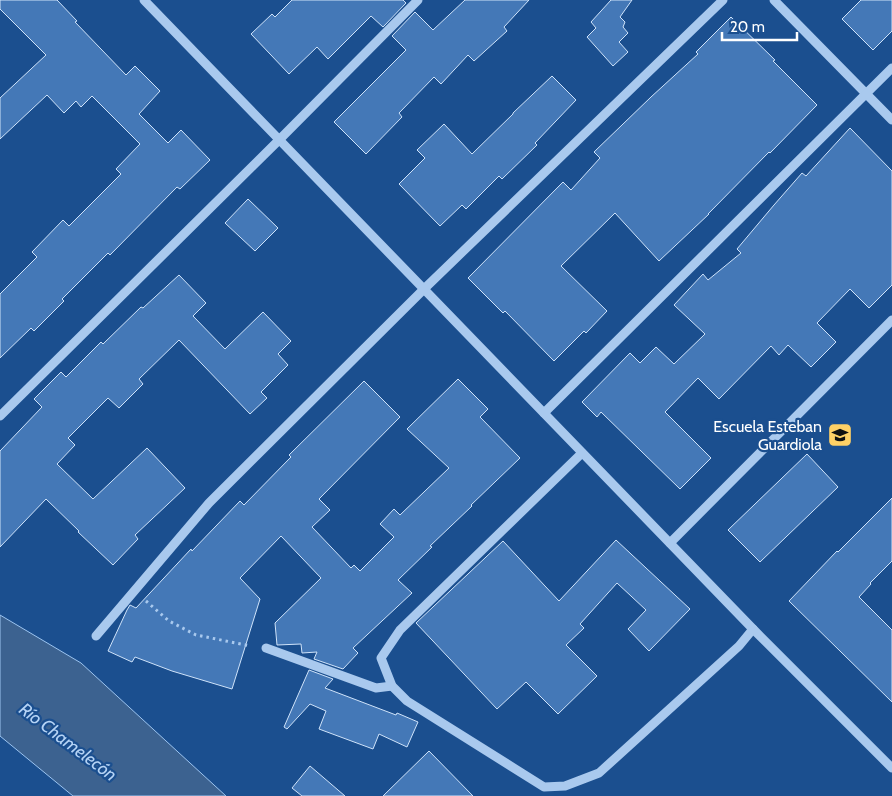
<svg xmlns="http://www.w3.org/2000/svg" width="892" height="796" font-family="Cabin,sans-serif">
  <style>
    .water { fill: #3c6290; stroke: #9cc4f0 }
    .building { fill: #4478b7; stroke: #cfe3fa }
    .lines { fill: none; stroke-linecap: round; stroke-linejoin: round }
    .path { stroke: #a9c9ee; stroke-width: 3; stroke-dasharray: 2.5 4; stroke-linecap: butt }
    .minor { stroke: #a9c9ee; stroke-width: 9 }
    .labels { text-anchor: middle; stroke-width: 4.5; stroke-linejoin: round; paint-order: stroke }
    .poi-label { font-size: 16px; fill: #fff; stroke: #1b4f8f; text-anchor: end }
    .water-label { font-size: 18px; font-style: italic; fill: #b5d3f5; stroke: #1b4f8f }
  </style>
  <rect width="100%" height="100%" fill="#1b4f8f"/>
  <path class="water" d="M0,615L81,663L226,796H73L0,736Z"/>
  <g class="building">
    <path d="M0,0H57L77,21L75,22L126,75L135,66L160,91L139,114L168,143L181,130L210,160L180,189L177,187L110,255L108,253L62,299L64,301L34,331L31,328L0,358V294L37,257L32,252L63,220L69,226L121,174L116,169L140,144L92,96L81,107L76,101L64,113L47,95L0,139V98L46,55L0,9Z"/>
    <path d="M292,0H403L406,3L383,27L371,16L328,59L317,47L289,74L251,34L272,14L275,17Z"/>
    <path d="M465,0H529L504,27L507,31L474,61L468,55L441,84L434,77L399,113L402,117L366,154L334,122L406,50L392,36L415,12L433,30Z"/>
    <path d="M611,0H632L620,17L625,22L623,27L628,33L619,42L628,52L613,66L587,37L596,28L591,22Z"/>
    <path d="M861,0H892V31L873,50L842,19Z"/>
    <path d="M731,17L775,60L773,61L817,105L770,153L769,152L708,214H709L659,261L615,213L561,266L607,311L586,333L584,331L554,361L505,311L503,313L468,278L563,182L571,190L600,158L594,152L651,97L698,54L696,52Z"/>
    <path d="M552,76L576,100L535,143L537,145L502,179L499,176L466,209L462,205L440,226L399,184L425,158L417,150L444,124L472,154L513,114V113Z"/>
    <path d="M850,128L892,171V285L869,308L850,289L817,323L836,342L811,367L788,345L779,355L771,346L719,399L698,378L665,412L711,458L680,489L601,412L597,417L582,402L630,353L640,363L656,347L674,364L705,334L674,305L703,274L708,280L741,253L737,249L774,205L802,173L806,176Z"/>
    <path d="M248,199L278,228L255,251L225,223Z"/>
    <path d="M179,275L206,303L193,316L225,349L263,312L291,341L278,354L288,365L261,392L267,398L250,414L179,340L139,379L143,384L119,408L108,398L68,438L75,445L57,464L93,499L147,448L185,488L135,535L138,539L113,565L78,532L79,531L46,499L0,547V451L42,407L34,399L61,372L66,377L101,342L103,344L141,307L143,308Z"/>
    <path d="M458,379L488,409L480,417L520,458L471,505L472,506L430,546L432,547L398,580L412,593L353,648L358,653L343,669L314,659L317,652L302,653L301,644L277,645L275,623L321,578L281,536L240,578L260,599L232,689L172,671L135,657L132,662L108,651L127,610L130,605L136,608L191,549L192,551L240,501L244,505L291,457L289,455L364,381L400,417L319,499L330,510L312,527L351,568L354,565L360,571L394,537L380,524L394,509L400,515L449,468L407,429Z"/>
    <path d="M807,454L838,487L760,562L728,530Z"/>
    <path d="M892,498V561L870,583L871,584L859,597L892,630V702L789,601L837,551L838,552Z"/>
    <path d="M616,540L690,609L649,651L628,629L646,610L617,583L580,624L584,628L566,645L597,676L558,714L526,682L497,709L416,623L503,541L559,601Z"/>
    <path d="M309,670L333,679L325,688L396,715L397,713L418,722L407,747L379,734L373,749L319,729L326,711L310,704L287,729L284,727Z"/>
    <path d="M429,751L473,796H383Z"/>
    <path d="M310,766L345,796H302L292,788Z"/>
  </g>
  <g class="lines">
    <path class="path" d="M146,601L169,621L196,635L251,646"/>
    <g class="minor">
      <path d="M144,0L753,629L892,768"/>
      <path d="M774,0L892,120"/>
      <path d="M544,413L892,68"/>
      <path d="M0,416L279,140L418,0"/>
      <path d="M582,453L400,630L381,658L392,686L407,701L544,787L565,786L599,773L739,646L753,629"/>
      <path d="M670,543L892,320"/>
      <path d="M96,636L209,503L424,289L723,0"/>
      <path d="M266,648L376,688L392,686"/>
    </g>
  </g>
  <defs>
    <symbol id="school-square" viewBox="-11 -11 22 22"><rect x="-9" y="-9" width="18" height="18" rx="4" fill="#ffd166" stroke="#1b4f8f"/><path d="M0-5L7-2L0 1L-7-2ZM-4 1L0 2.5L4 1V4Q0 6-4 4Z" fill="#111"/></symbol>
  </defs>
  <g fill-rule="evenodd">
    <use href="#school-square" x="826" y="421" width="28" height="28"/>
  </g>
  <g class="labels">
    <g class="poi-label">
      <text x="822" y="432">Escuela Esteban<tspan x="822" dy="18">Guardiola</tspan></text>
    </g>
    <g class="water-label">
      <text transform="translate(68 742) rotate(37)" y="6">Río Chamelecón</text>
    </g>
  </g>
  <path d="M722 32v8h75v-8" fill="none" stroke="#ffffff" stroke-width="2.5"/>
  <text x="730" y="32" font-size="15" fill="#ffffff" stroke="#1b4f8f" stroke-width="4" paint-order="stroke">20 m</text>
</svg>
